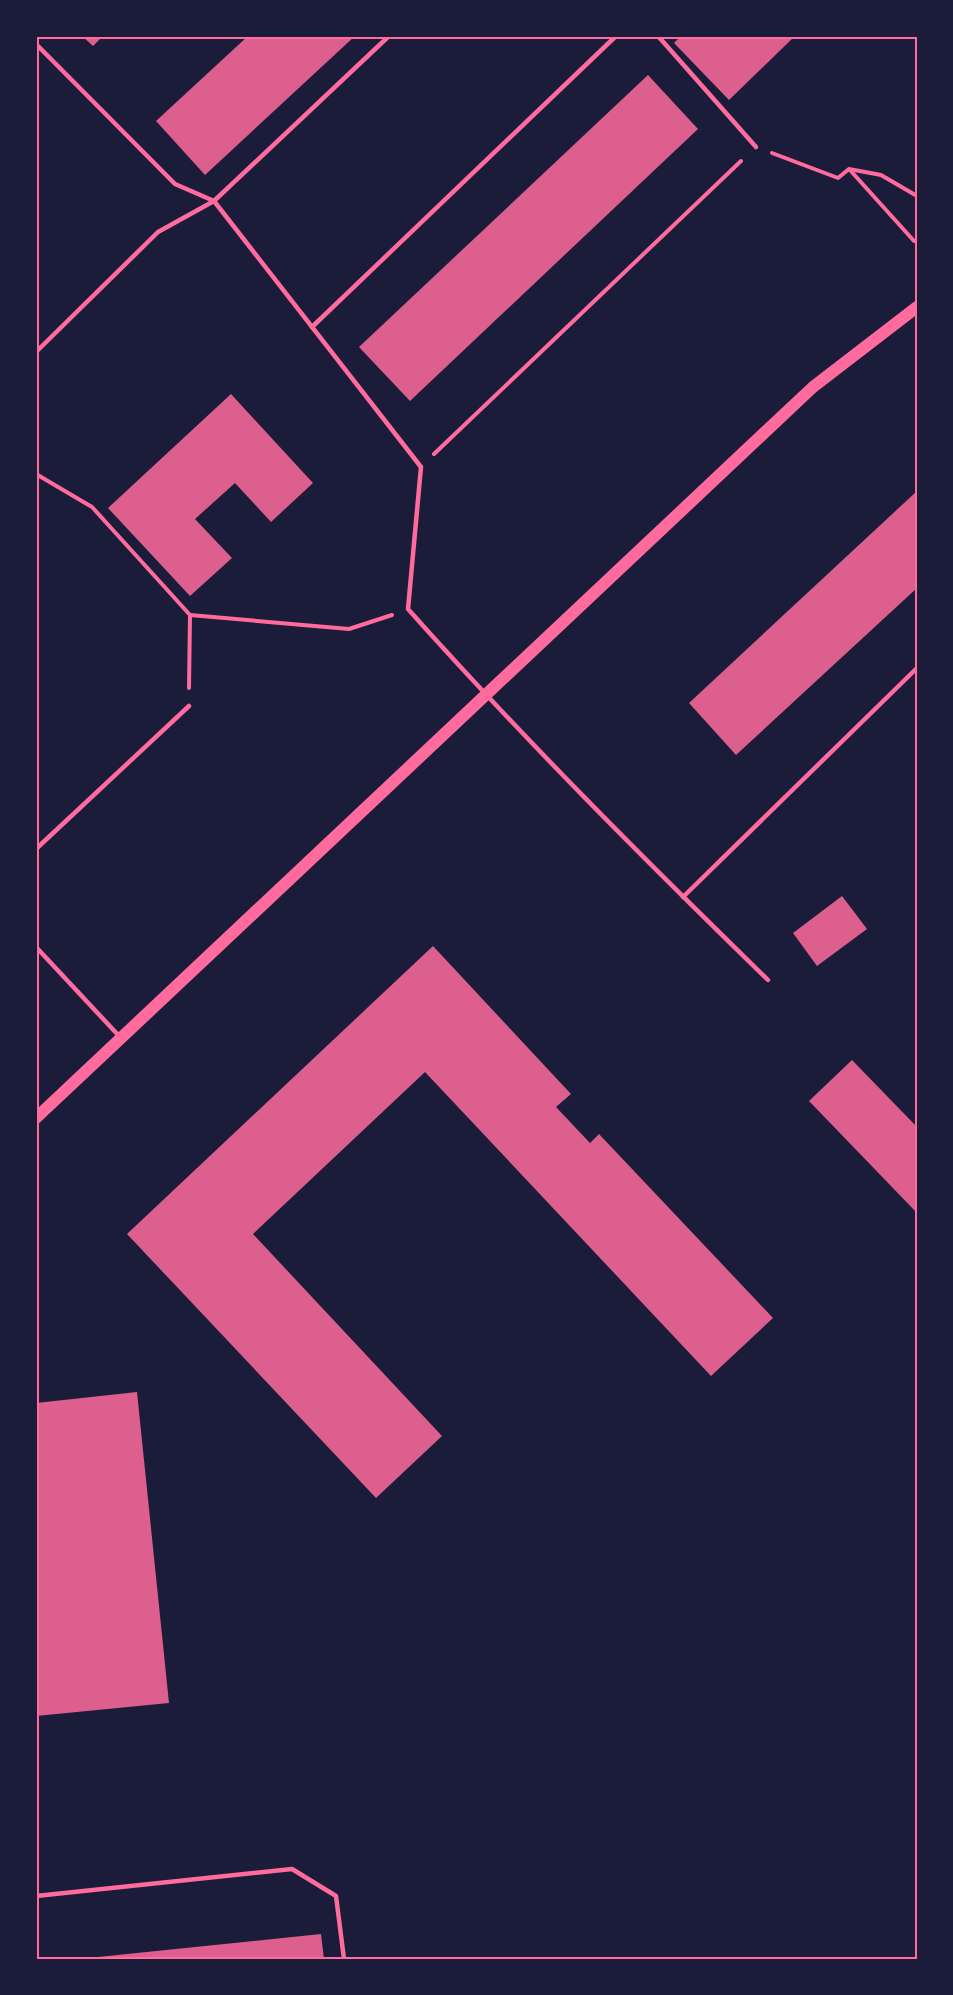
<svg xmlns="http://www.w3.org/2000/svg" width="953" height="1995" font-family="Helvetica,sans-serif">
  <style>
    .building { fill: #dd5f8e }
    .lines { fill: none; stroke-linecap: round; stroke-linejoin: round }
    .path { stroke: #ff6b9d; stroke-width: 4 }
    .service { stroke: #ff6b9d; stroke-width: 4.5 }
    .secondary { stroke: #ff6b9d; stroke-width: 12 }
    .neatline { fill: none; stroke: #ff6b9d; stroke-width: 2 }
  </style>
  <rect width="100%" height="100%" fill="#1b1b3a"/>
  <g class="building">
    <path d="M82,36H103L93,46Z"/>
    <path d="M248,36H355L205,175L156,121Z"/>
    <path d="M681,36H795L729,100L674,43Z"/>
    <path d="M648,75L698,129L410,401L359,347Z"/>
    <path d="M231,394L313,483L271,522L235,483L195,519L232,558L190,596L108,508Z"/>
    <path d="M917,491V588L736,755L689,703Z"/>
    <path d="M842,896L867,929L817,966L793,933Z"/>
    <path d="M433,946L571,1094L556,1107L590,1143L599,1134L773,1318L711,1376L425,1072L253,1234L442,1436L376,1498L127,1234Z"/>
    <path d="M852,1060L917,1127V1213L809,1101Z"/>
    <path d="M137,1392L169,1703L36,1716V1403Z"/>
    <path d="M321,1934L324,1959H98V1957Z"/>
  </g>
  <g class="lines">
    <g class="path">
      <path d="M772,153L838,178L849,169L881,175L917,196"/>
      <path d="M850,170L914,241"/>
      <path d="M434,454L741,161"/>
      <path d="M36,474L92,507L190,615"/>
      <path d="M189,688L190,615L349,629L392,615"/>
    </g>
    <g class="service">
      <path d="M658,36L756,147"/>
      <path d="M36,44L175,184L214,201L421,467L408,609C523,738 645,860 768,980"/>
      <path d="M312,327L616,36"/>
      <path d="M36,352L158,232L214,201L389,36"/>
      <path d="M36,849L189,706"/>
      <path d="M683,897L917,668"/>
      <path d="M36,947L120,1037"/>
      <path d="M36,1896L292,1869L336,1896L344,1959"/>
    </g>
    <path class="secondary" d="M36,1118L813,387L917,307"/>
  </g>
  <rect width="953" height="1995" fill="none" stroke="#1b1b3a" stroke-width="75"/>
  <rect x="38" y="38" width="878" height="1920" class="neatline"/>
</svg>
